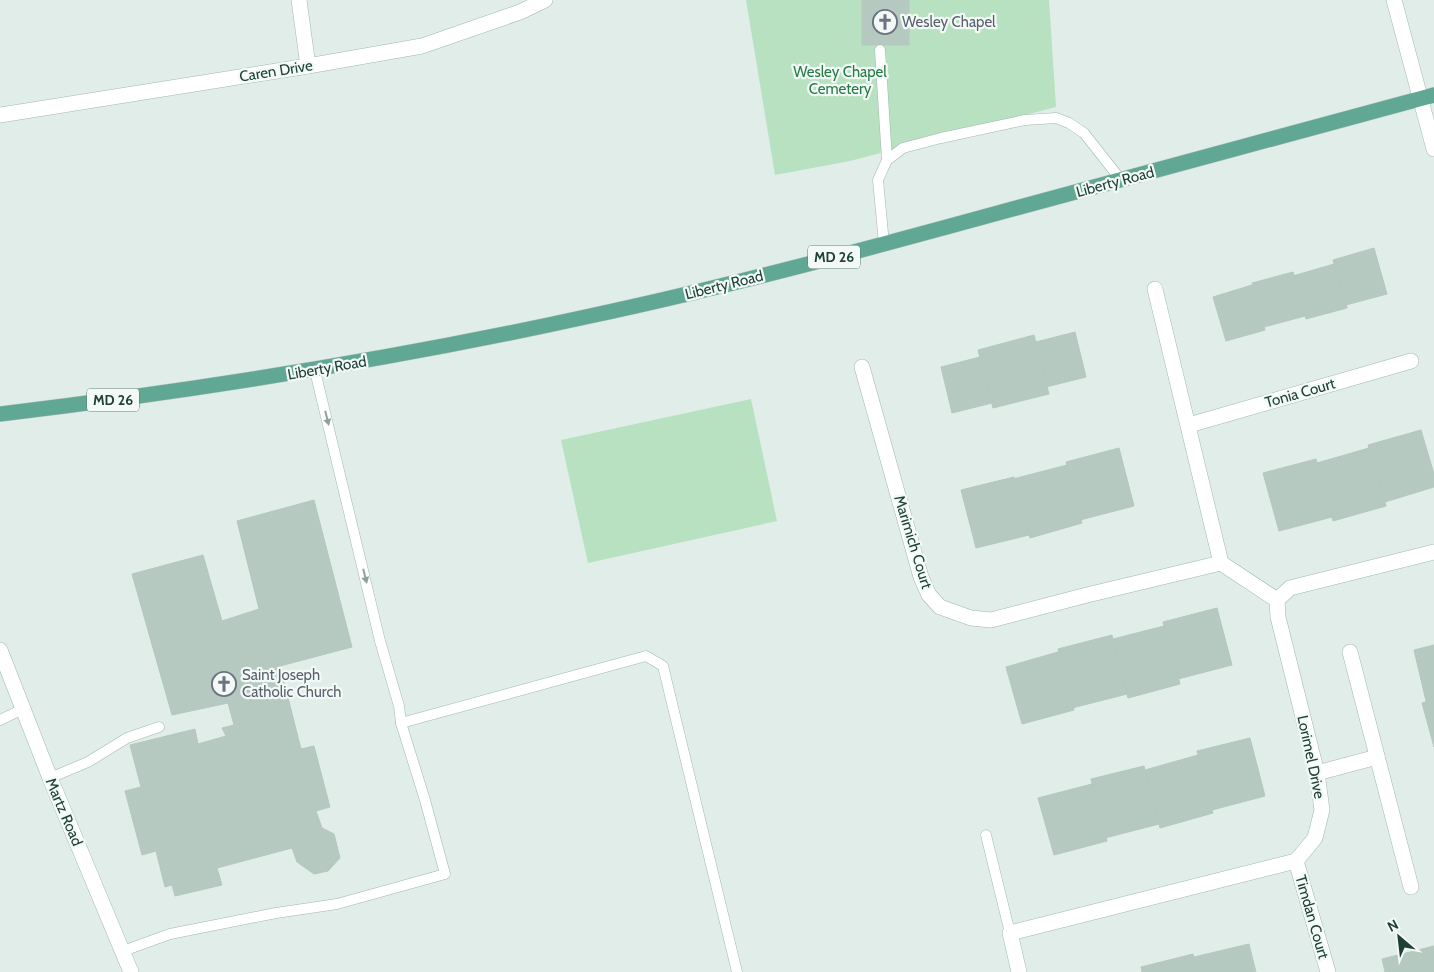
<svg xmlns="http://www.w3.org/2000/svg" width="1434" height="972" font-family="Cabin,sans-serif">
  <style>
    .green { fill: #b8e1c2 }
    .building { fill: #b6c9c1; stroke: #b3c8bf }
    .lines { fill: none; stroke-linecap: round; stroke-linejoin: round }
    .service-casing { stroke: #a3b6af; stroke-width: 11 }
    .minor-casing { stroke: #a3b6af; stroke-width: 16 }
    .tertiary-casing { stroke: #a3b6af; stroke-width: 16 }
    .primary-casing { stroke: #c0cac7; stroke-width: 16 }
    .service { stroke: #fff; stroke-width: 10 }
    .minor { stroke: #fff; stroke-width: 15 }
    .tertiary { stroke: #fff; stroke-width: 15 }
    .primary { stroke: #61a894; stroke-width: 15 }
    .oneway { fill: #8fa09b }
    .labels { text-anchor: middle; stroke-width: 4.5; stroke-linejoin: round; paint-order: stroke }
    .shield { fill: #f2f9f6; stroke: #5e7870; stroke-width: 1 }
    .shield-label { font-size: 14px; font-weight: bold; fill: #1f4037 }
    .worship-label { font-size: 15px; fill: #5b616d; stroke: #f2f9f6; text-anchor: start }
    .street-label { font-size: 15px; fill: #1f4037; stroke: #f2f9f6 }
    .park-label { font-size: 15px; fill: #257c44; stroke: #f2f9f6 }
  </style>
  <rect width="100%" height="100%" fill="#e1ede8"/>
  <g class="green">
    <path d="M746,0H1049L1056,107L850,161L775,175Z"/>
    <path d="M751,399L777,521L588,563L561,440Z"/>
  </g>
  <g class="building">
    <rect x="862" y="0" width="47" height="45"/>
    <path d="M1374,248L1387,294L1346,305L1333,260Z"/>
    <path d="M1334,264L1347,308L1306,319L1293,276Z"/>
    <path d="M1293,272L1305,316L1264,327L1252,283Z"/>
    <path d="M1252,285L1265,330L1226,341L1213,297Z"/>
    <path d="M1075,332L1086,377L1046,387L1036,342Z"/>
    <path d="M1034,335L1049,394L993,408L978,350Z"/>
    <path d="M980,357L992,403L952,413L941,367Z"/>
    <path d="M1421,430L1434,474V487L1385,502L1368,445Z"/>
    <path d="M1119,448L1134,506L1080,520L1066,462Z"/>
    <path d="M1369,448L1386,506L1333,521L1317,463Z"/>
    <path d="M1316,459L1332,517L1279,531L1263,473Z"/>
    <path d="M1067,465L1082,523L1030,538L1013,479Z"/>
    <path d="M1014,477L1029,535L976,548L961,490Z"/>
    <path d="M314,500L352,647L280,666L301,749L314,746L330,807L316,811L322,828L334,834L340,858L328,871L314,874L297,862L292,848L217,868L222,885L175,896L172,885L165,887L156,851L142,855L125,791L141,787L130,745L195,729L198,744L226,736L222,728L234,725L228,703L172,715L132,574L203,555L222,621L259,609L237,521Z"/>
    <path d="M1217,608L1232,665L1178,679L1163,622Z"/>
    <path d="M1164,626L1180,684L1128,698L1113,639Z"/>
    <path d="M1112,635L1127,694L1072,708L1058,649Z"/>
    <path d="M1434,645V699L1426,701L1414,650Z"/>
    <path d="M1058,652L1074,710L1022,724L1006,667Z"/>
    <path d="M1434,699V747L1422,703Z"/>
    <path d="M1250,738L1265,796L1212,810L1197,751Z"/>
    <path d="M1198,755L1213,813L1160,828L1145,770Z"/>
    <path d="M1144,766L1159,824L1105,838L1091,779Z"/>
    <path d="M1092,784L1107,841L1054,855L1038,798Z"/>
    <path d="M1249,944L1256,972H1198L1194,957Z"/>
    <path d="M1434,946V972H1385L1382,959Z"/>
    <path d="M1193,954L1198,972H1142L1141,967Z"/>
  </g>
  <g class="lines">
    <defs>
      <g id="service">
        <path d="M880,50L887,160L878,180L884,244"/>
        <path d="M887,160L903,148L941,138L1025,120L1056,118L1069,123L1084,133L1121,180"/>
        <path d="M0,720L23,709"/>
        <path d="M401,723L646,656L663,666L737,972"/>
        <path d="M50,778L88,762L127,738L159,727"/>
        <path d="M986,835L1010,933"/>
        <path d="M123,951L170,934L276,913L337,904L445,874L425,800L401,723L399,706L380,641L315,371"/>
      </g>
      <g id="minor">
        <path d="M299,0L308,66"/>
        <path d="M0,115L308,66L422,46L520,12L545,0"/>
        <path d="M1155,289L1221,563L1277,600"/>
        <path d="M862,367L921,577L929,595L940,607L971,618L991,620L1087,595L1221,563"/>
        <path d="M1189,425L1411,361"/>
        <path d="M0,650L50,778L131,972"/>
        <path d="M1350,652L1411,887"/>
        <path d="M1317,773L1377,757"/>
        <path d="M1296,861L1328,972"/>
        <path d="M1019,972L1010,933L1296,861L1315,838L1322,810L1317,773L1278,617L1277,600L1290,588L1434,552"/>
      </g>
      <path id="tertiary" d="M1394,0L1434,149"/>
      <path id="primary" d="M0,414C199,390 395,359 590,316C735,285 878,246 1020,207C1158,170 1296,132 1434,95"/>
    </defs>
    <use href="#service" class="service-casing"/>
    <use href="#minor" class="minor-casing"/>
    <use href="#tertiary" class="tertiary-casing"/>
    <use href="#primary" class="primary-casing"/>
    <use href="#service" class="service"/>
    <use href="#minor" class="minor"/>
    <use href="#tertiary" class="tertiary"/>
    <use href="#primary" class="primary"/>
  </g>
  <defs><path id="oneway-solid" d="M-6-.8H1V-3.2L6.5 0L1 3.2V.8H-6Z" transform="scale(1.25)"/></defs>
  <g class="oneway">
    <use href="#oneway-solid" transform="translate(327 418) rotate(76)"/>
    <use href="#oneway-solid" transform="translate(365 576) rotate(76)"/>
  </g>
  <defs>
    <symbol id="church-ring" viewBox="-11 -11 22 22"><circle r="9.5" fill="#f2f9f6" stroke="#6b7280" stroke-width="1.5"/><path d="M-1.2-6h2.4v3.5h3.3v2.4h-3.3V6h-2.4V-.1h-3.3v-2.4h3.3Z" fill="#6b7280"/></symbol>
  </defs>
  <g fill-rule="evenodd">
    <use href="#church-ring" x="871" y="8" width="28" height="28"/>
    <use href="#church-ring" x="210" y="670" width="28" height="28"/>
  </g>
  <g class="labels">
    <g class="shield">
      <rect x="808" y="245.5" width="52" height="23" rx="4"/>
      <rect x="87" y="388.5" width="52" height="23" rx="4"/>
    </g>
    <g class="shield-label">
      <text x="834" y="262">MD 26</text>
      <text x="113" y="405">MD 26</text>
    </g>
    <g class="worship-label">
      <text x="902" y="27">Wesley Chapel</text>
      <text x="242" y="680">Saint Joseph<tspan x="242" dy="17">Catholic Church</tspan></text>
    </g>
    <g class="street-label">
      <text transform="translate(276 71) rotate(-9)" y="5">Caren Drive</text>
      <text transform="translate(1115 182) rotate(-15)" y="5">Liberty Road</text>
      <text transform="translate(724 285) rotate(-14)" y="5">Liberty Road</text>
      <text transform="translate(327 368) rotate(-10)" y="5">Liberty Road</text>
      <text transform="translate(1300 393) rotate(-16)" y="5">Tonia Court</text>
      <text transform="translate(913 542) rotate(73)" y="5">Marimich Court</text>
      <text transform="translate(1311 757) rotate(78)" y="5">Lorimel Drive</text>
      <text transform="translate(64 812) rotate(67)" y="5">Martz Road</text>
      <text transform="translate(1312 917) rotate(74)" y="5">Timdan Court</text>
    </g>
    <g class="park-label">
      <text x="840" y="77">Wesley Chapel<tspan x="840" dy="17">Cemetery</tspan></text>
    </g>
  </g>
  <g transform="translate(1399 937) rotate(332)" stroke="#f2f9f6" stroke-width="4" paint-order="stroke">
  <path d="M0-4L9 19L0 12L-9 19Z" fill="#1f4037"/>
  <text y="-8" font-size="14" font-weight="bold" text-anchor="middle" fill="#1f4037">N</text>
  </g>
</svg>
